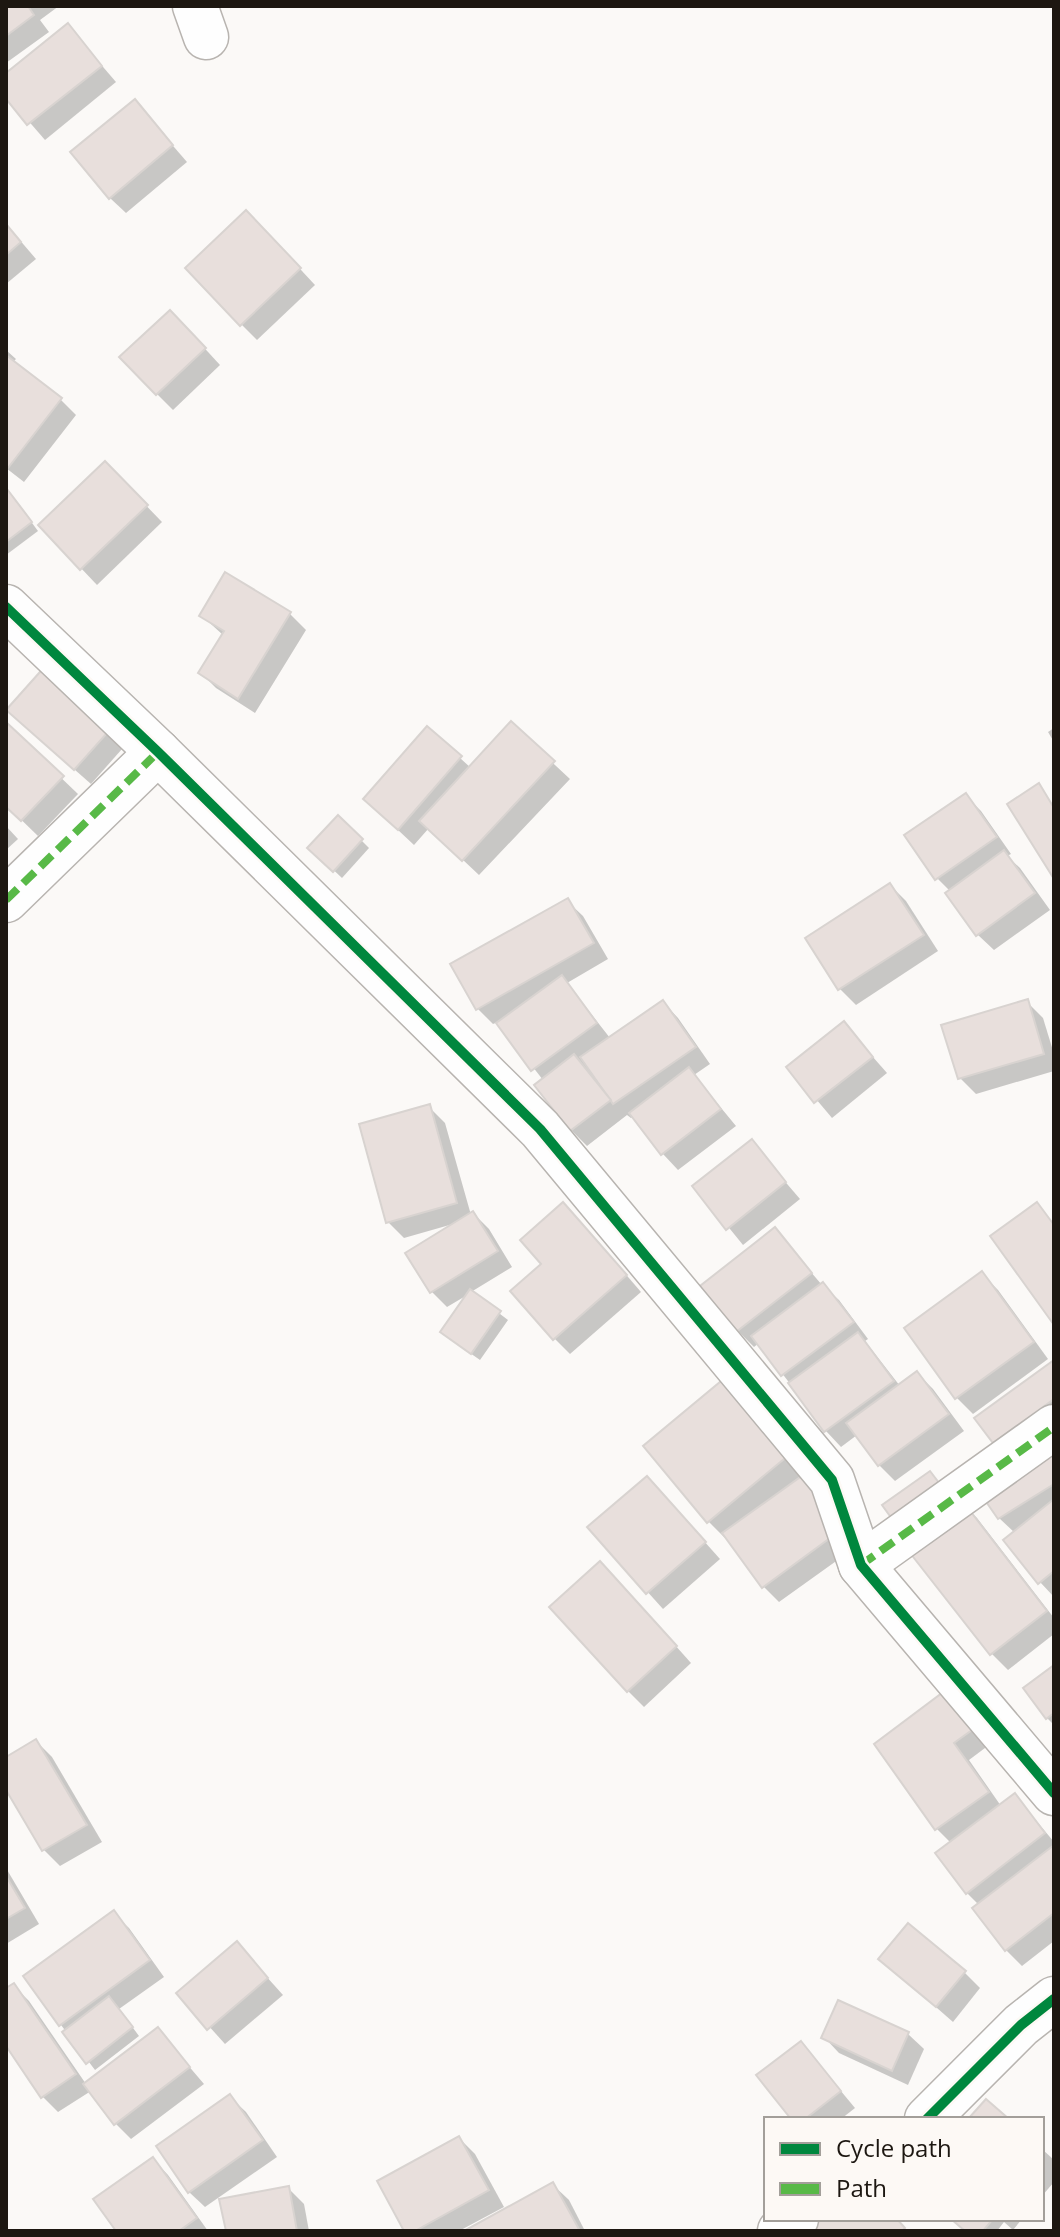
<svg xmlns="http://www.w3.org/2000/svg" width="1060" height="2237" font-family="'Open Sans',sans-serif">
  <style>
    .shadow { fill: #0003 }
    .building { fill: #e8dfdc; stroke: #d8d3d0; stroke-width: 2 }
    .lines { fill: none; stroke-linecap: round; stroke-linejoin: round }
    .street-casing { stroke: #b8b4b0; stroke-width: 47 }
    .street { stroke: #fefefe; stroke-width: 44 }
    .quiet { stroke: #58b947; stroke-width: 8; stroke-dasharray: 16 8; stroke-linecap: butt }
    .cycleway-casing { stroke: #fdf9f5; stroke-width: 15 }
    .cycleway { stroke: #00873e; stroke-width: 10 }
  </style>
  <rect width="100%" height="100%" fill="#fbf9f7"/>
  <g class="shadow">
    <path d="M6,6H59L40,20L49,32L6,63Z"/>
    <path d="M67,25L116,82L45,140L6,95V75Z"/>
    <path d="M135,102L187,162L126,213L110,198Z"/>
    <path d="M6,224L36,259L6,284Z"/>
    <path d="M262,228L315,285L257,340L241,324Z"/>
    <path d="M186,328L220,365L173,410L157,394Z"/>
    <path d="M6,350L16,359L13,362L60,399L76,415L24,482L6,468Z"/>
    <path d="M105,463L162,522L97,585L41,526Z"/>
    <path d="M6,493L15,500L38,531L6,555Z"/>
    <path d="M226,575L290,614L306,630L255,713L216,688L200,672L223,635L201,615Z"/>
    <path d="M114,724L130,740L91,784L25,726Z"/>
    <path d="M511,724L570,779L479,875L429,828L414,845L382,815L460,758L471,768Z"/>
    <path d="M6,725L78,794L38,836L6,805Z"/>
    <path d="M1054,728V742L1048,732Z"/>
    <path d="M965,795L981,811L1011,854L1007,856L1020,868L1050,910L994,950L978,935L950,891L937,878Z"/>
    <path d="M339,818L369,848L342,878L310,848Z"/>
    <path d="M6,826L18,839L6,850Z"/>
    <path d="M890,885L906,901L938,951L856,1005L840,989L808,939Z"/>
    <path d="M567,901L583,916L608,959L567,983L610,1038L663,1002L678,1018L710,1064L694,1075L736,1126L678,1170L663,1154L634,1116L631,1118L627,1115L587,1146L571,1130L543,1080L498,1022L493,1024L477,1008Z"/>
    <path d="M1027,1002L1043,1018L1054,1054V1071L976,1094L960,1078Z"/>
    <path d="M843,1023L887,1073L832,1118L789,1067Z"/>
    <path d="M429,1107L445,1123L471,1215L473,1213L489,1229L512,1267L471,1292L508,1320L480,1360L450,1339L469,1294L447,1307L431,1291L453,1224L404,1238L388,1222Z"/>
    <path d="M751,1142L800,1199L743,1245L695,1186Z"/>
    <path d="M579,1220L641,1292L570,1354L555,1339L544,1264Z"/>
    <path d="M774,1229L822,1285L839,1300L868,1339L865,1341L900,1386L917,1373L933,1389L964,1431L895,1481L879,1465L857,1435L841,1447L826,1431L759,1343L754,1347L738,1331L703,1287Z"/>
    <path d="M982,1274L998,1290L1048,1359L973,1414L957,1398L907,1329Z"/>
    <path d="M1054,1362V1426L1010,1458L994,1442Z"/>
    <path d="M726,1380L860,1544L779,1602L763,1586L727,1536L725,1538L709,1522L646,1447Z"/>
    <path d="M1054,1445V1597L1040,1582L1015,1533L999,1518Z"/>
    <path d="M930,1473L956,1506L961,1502L977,1518L1054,1618V1634L1008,1670L992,1654L906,1545Z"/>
    <path d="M662,1494L720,1559L663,1609L590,1528Z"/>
    <path d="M616,1579L691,1663L644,1707L628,1691Z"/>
    <path d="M1054,1667V1725L1047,1718Z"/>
    <path d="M950,1690L993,1742L969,1760L1001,1806L1015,1795L1054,1842V1941L1022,1966L1006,1950L979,1905L967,1893L951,1843L936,1828Z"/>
    <path d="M36,1741L52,1757L102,1842L60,1866L44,1850L6,1786V1759Z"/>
    <path d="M6,1868L39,1924L6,1944Z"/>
    <path d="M113,1913L129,1928L164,1977L119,2009L139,2036L95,2070L61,2025Z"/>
    <path d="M237,1944L283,1995L225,2044L179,1993Z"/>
    <path d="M881,1959L964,1972L980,1988L953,2022Z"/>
    <path d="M13,1985L29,2001L86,2084L158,2030L204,2084L131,2139L115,2123L91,2091L58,2112L42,2096L6,2043V1990Z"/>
    <path d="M908,2034L924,2049L908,2085L839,2053L824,2037Z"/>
    <path d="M801,2043L855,2108L841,2119H793Z"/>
    <path d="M230,2097L246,2112L277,2157L205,2207L189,2192Z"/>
    <path d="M459,2138L475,2154L504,2207L459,2231H406Z"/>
    <path d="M1042,2149L1054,2160V2182L1042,2196Z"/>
    <path d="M153,2159L168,2175L208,2231H118Z"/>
    <path d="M553,2185L569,2200L585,2231H468Z"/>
    <path d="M288,2188L304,2204L309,2231H228Z"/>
    <path d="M953,2219H1022L1013,2230L1004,2222L997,2231H967Z"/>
  </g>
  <g class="building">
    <path d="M6,6H28L34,15L6,36Z"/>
    <path d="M68,23L102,66L27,125L6,99V73Z"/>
    <path d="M135,99L173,145L109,199L70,152Z"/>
    <path d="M246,210L301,268L240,326L185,268Z"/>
    <path d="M6,224L21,242L6,255Z"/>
    <path d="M170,310L206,348L156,395L119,357Z"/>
    <path d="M6,355L62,398L8,468L6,467Z"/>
    <path d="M105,461L148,505L80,570L38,525Z"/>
    <path d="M7,489L32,522L6,542V490Z"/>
    <path d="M225,572L291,612L238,699L198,673L224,631L199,616Z"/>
    <path d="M48,663L116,723L74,770L6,710Z"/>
    <path d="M511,721L555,761L462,861L419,821Z"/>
    <path d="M6,722L64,776L21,821L6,807Z"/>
    <path d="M427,726L462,756L398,830L363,799Z"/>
    <path d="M1039,783L1054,808V879L1007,804Z"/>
    <path d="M966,793L997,837L935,880L904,835Z"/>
    <path d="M338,815L363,839L333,872L307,848Z"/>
    <path d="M1004,850L1035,893L976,936L945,893Z"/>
    <path d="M890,883L924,935L838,990L805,938Z"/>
    <path d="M568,898L594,943L476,1010L450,964Z"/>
    <path d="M562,975L597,1023L531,1071L496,1023Z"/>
    <path d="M1028,999L1044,1054L958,1079L941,1025Z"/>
    <path d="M663,1000L696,1047L613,1104L580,1057Z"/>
    <path d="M844,1021L873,1057L814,1103L786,1067Z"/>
    <path d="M574,1054L611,1100L570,1131L534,1085Z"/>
    <path d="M689,1067L721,1109L661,1155L629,1113Z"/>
    <path d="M430,1104L457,1203L386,1223L359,1124Z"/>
    <path d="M752,1139L786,1182L726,1230L692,1186Z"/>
    <path d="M563,1202L627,1275L553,1340L510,1291L541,1264L520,1240Z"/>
    <path d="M1037,1202L1054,1225V1325L990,1236Z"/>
    <path d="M473,1211L498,1251L430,1293L405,1253Z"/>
    <path d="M775,1227L812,1273L736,1332L700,1286Z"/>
    <path d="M982,1271L1034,1342L955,1399L904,1328Z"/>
    <path d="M823,1282L854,1322L781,1376L751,1336Z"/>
    <path d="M470,1289L501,1311L471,1354L440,1332Z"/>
    <path d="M858,1332L894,1381L824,1432L788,1383Z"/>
    <path d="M1054,1360V1399L993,1443L974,1418Z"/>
    <path d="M917,1371L949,1414L878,1466L846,1423Z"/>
    <path d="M726,1377L790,1454L707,1523L643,1446Z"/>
    <path d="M1054,1442V1484L998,1519L978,1490Z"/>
    <path d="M930,1471L949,1496L900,1530L882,1505Z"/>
    <path d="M806,1473L845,1527L762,1588L722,1533Z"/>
    <path d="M647,1476L706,1542L646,1594L587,1527Z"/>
    <path d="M961,1499L1047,1611L990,1655L903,1544Z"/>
    <path d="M1054,1499V1571L1038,1584L1003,1540Z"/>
    <path d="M600,1561L677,1646L627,1692L549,1607Z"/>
    <path d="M1054,1665V1713L1046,1719L1023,1688Z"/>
    <path d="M950,1687L979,1725L954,1743L989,1792L935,1830L874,1744Z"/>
    <path d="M36,1739L87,1825L42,1851L6,1790V1757Z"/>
    <path d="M1015,1793L1045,1833L966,1894L935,1853Z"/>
    <path d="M1054,1845V1913L1005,1951L972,1908Z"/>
    <path d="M6,1876L25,1908L6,1919Z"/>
    <path d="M114,1910L150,1960L59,2026L23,1976Z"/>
    <path d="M908,1923L966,1971L936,2007L878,1959Z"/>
    <path d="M237,1941L268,1978L207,2030L176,1993Z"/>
    <path d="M14,1983L76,2074L41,2098L6,2046V1988Z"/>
    <path d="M109,1996L133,2027L86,2064L62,2032Z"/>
    <path d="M838,2000L909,2032L892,2071L821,2038Z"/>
    <path d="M158,2027L190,2067L114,2125L83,2084Z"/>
    <path d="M801,2041L841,2091L805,2119H791L756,2075Z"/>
    <path d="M230,2094L263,2140L188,2193L156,2146Z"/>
    <path d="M986,2099L1009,2119H968Z"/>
    <path d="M459,2136L489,2190L415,2231H404L377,2181Z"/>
    <path d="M153,2157L197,2218L179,2231H116L93,2199Z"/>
    <path d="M553,2182L580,2231H464Z"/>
    <path d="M289,2186L297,2231H226L219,2199Z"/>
    <path d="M815,2219H897L905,2228L902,2231H807Z"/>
    <path d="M951,2219H993L983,2231H965Z"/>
  </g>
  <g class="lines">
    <defs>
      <g id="street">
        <path d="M195,6L206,37"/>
        <path d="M6,607L158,752L540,1129L832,1480L861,1565L1054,1793"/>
        <path d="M6,900L158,752"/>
        <path d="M861,1565L1054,1427"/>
        <path d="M927,2119L1021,2025L1054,1999"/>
        <path d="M780,2231L796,2219"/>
      </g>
    </defs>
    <use href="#street" class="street-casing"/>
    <use href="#street" class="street"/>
    <g class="quiet">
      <path d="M6,900L158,752"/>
      <path d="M861,1565L1054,1427"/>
    </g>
    <defs>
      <g id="cycleway">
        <path d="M6,607L158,752L540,1129L832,1480L861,1565L1054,1793"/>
        <path d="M927,2119L1021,2025L1054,1999"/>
      </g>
    </defs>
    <use href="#cycleway" class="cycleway-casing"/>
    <use href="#cycleway" class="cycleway"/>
  </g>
  <rect width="1060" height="2237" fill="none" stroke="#1d1711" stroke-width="16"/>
  <rect x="764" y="2117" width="280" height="104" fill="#fdf9f5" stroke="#a39f9a" stroke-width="2"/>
  <rect x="780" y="2143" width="40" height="12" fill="#00873e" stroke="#a39f9a" stroke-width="2"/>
  <text x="836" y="2157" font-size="24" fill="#1d1711">Cycle path</text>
  <rect x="780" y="2183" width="40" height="12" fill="#58b947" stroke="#a39f9a" stroke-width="2"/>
  <text x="836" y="2197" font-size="24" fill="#1d1711">Path</text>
</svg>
